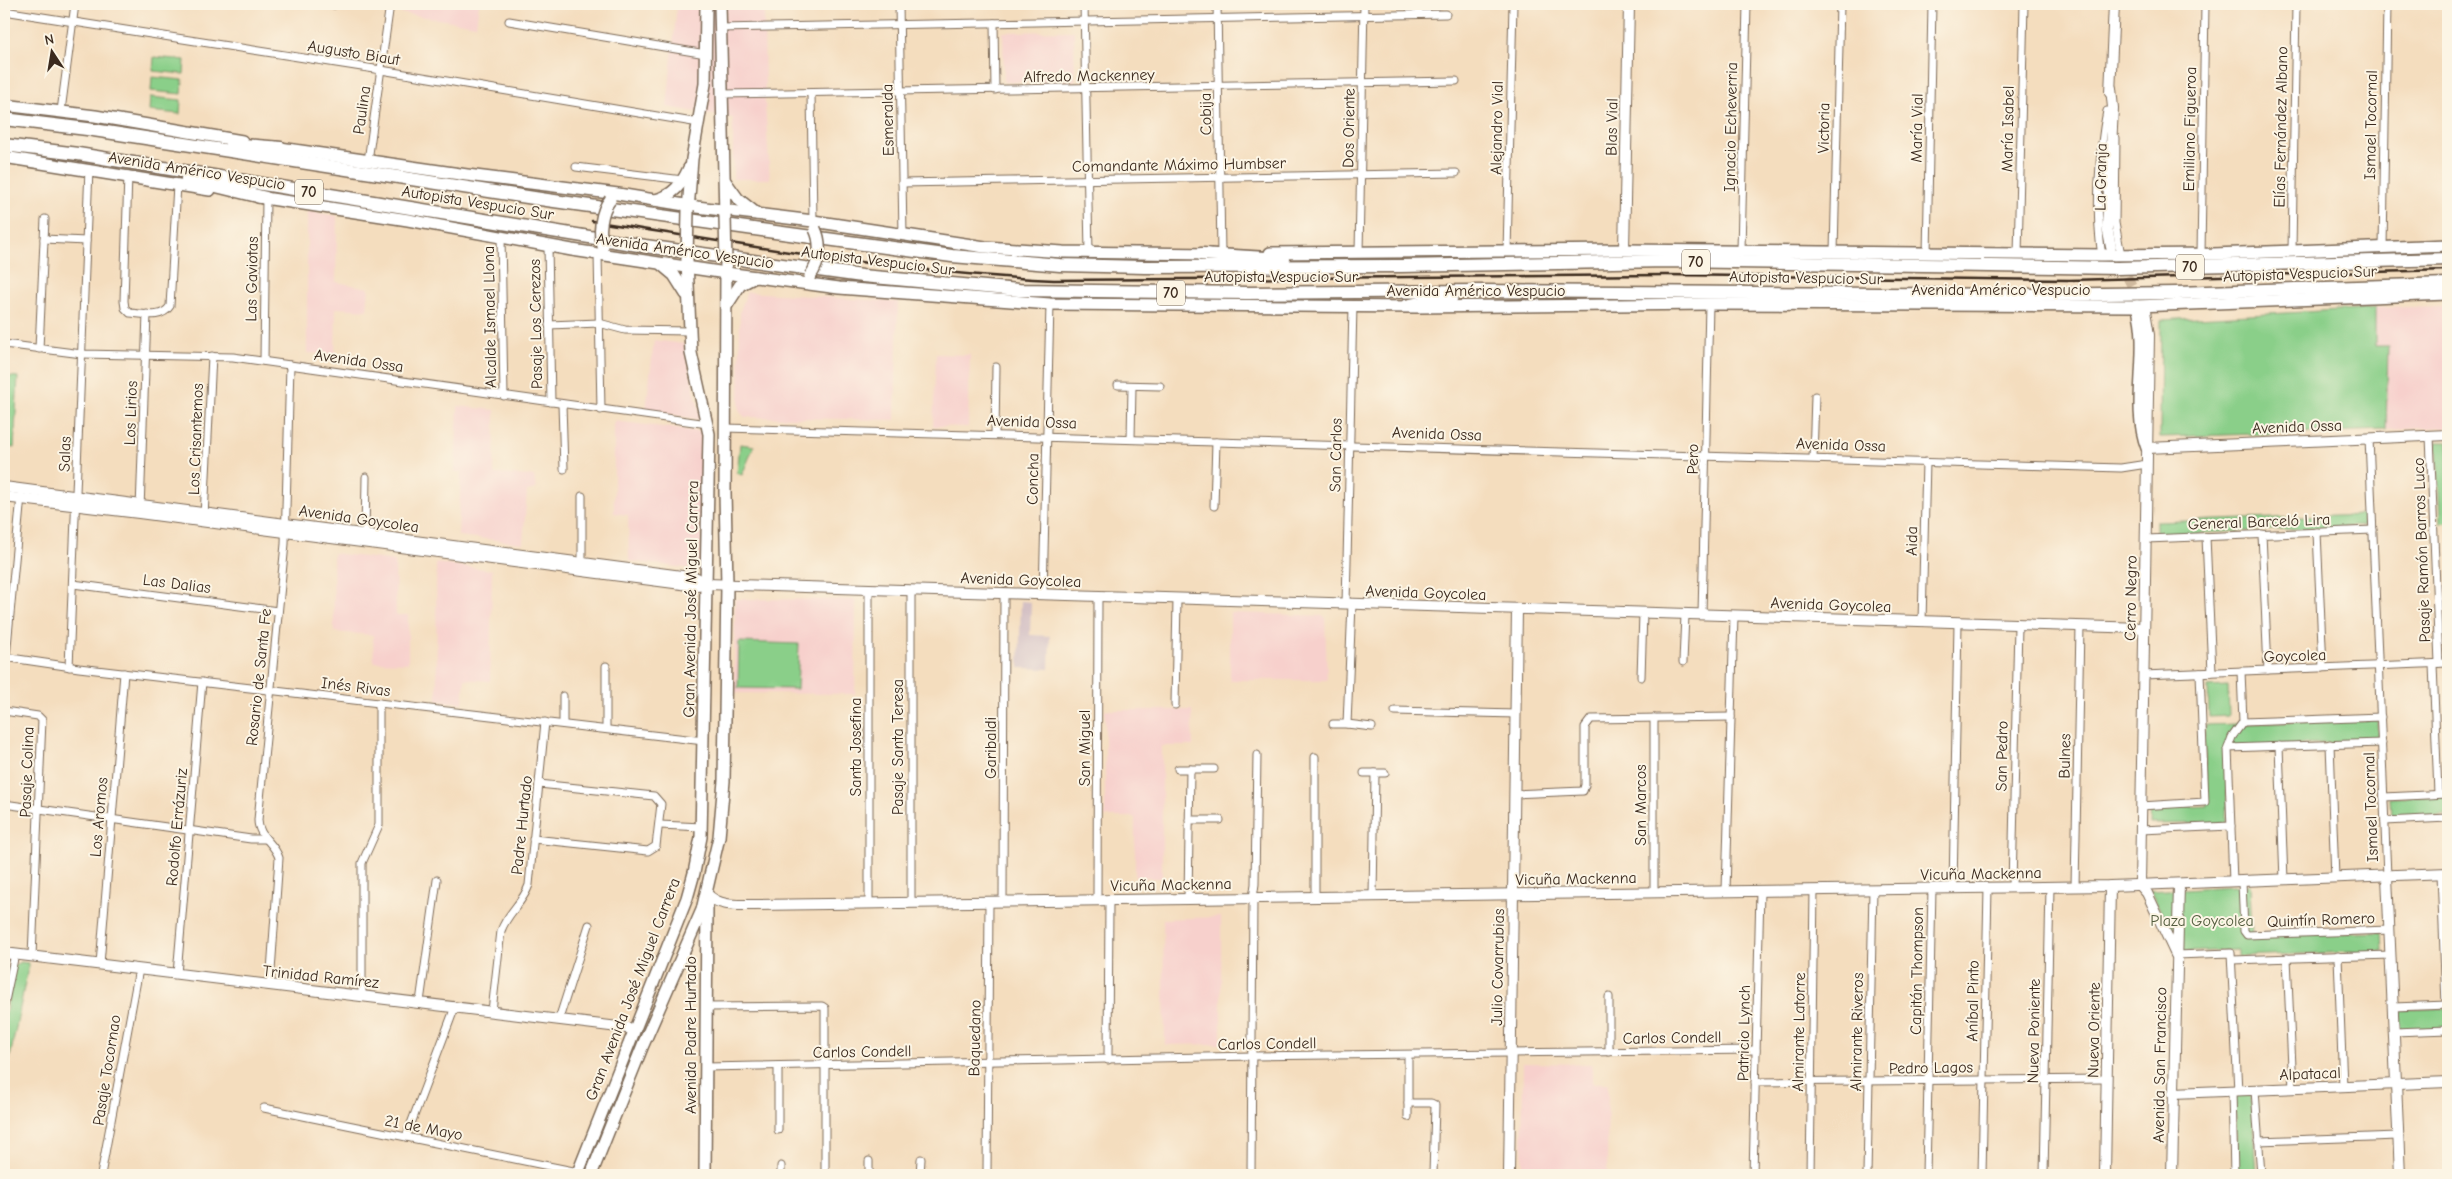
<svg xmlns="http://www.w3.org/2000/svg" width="2452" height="1179" font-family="'Comic Neue',sans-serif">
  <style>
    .built { fill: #f7d0cc }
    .industrial { fill: #d2bec3 }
    .green { fill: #8acf89; stroke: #627c54 }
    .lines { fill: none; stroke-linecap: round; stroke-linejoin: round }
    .secondary-tunnel { stroke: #cfb99e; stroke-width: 10; stroke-dasharray: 10 5; stroke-linecap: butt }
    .street-casing { stroke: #7c6956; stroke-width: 9 }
    .secondary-casing { stroke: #7c6956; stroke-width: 12 }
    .primary-casing { stroke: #7c6956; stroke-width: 14 }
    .highway-casing { stroke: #7c6956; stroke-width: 15 }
    .street { stroke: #fff; stroke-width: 7 }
    .secondary { stroke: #fff; stroke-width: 10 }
    .primary { stroke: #fff; stroke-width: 11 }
    .highway { stroke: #fff; stroke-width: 12 }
    .rail { stroke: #3b2a1e; stroke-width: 2.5 }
    .primary-bridge-casing { stroke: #7c6956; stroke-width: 14; stroke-linecap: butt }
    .primary-bridge { stroke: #fff; stroke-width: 11 }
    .labels { text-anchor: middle; stroke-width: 4; stroke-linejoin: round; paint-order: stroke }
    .shield { fill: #fcf5e5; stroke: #75675a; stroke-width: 1 }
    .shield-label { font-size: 15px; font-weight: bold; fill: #3b2a1e }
    .street-label { font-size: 16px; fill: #3b2a1e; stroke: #fcf5e5 }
    .park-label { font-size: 16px; fill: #535c3e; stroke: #fcf5e5 }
  </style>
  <rect width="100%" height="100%" fill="#fcf5e5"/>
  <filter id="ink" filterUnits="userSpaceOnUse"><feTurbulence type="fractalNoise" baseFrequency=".02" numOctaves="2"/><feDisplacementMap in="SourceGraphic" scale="10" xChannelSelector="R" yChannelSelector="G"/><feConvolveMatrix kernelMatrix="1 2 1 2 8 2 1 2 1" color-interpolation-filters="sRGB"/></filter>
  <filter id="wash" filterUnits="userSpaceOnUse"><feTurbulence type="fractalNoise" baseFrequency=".0096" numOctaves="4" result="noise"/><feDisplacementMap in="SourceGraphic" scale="20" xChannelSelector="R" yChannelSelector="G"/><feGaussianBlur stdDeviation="1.12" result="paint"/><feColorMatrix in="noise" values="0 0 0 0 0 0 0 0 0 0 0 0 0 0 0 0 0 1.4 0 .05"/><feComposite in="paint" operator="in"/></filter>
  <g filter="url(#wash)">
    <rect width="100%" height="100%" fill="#f4ddbe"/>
    <g class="built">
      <path d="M402,4H479L476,25L400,13Z"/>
      <path d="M677,4H764L765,102L770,179H733V118L667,107Z"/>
      <path d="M1074,31L1075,81L1004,82L1003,32Z"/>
      <path d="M307,211L337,216L336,282L369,288L367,310L336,308L335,355L307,353Z"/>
      <path d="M747,292L898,302L895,420L745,417L739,411L740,311Z"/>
      <path d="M2448,306V427L2386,430L2388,347L2375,346V308Z"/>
      <path d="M654,340L684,344L701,420L646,410Z"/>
      <path d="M936,354L970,355L968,427L933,426Z"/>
      <path d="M458,406L495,410L494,474L534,476L536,489L527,491L523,543L458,536L461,472H455Z"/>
      <path d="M614,421L702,432V570L629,561L628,515L614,513Z"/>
      <path d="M333,553L395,561L396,615H408V663L374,662L373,635L334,632Z"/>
      <path d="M436,563L492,570L490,681L465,679L463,703L437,701Z"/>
      <path d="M735,599L856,600L855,694L734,693Z"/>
      <path d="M1230,613L1325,616L1327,680H1230Z"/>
      <path d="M1105,710H1192L1193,746H1162V878H1135V817H1105Z"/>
      <path d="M1221,917V1044L1165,1045L1163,919Z"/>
      <path d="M1523,1063L1592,1064V1083H1608L1607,1175H1522Z"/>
    </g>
    <path class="industrial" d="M1021,601L1031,602L1030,635L1050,636L1049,669L1019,668Z"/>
    <g class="green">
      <path d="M154,57L185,60L184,74L153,71Z"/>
      <path d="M152,77L183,80L182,94L151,91Z"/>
      <path d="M150,97L181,100L180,114L149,111Z"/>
      <path d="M2375,308V346H2388L2386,430L2160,437L2161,320Z"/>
      <path d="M4,376L18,377L14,448L4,446Z"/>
      <path d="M2437,442H2448V522L2440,523Z"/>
      <path d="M740,444L754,446L742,475L737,473Z"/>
      <path d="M2364,515V526L2156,535V522Z"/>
      <path d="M739,642L799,644L797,689L738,688Z"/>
      <path d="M2228,686L2229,716L2209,717L2208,687Z"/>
      <path d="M2377,720L2378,741L2228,747L2226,823L2150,824L2151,809L2207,806L2204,725Z"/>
      <path d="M2448,796V815L2391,817L2390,798Z"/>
      <path d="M2250,885L2252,936L2382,932L2383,951L2238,956V950L2183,952L2150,891Z"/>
      <path d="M20,962L29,963L4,1087V1022L15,965Z"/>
      <path d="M2448,1008V1029L2400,1031V1010Z"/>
      <path d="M2235,1095H2251L2256,1175H2238Z"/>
    </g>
  </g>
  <g filter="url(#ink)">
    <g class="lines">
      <path class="secondary-tunnel" d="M2120,263L2145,311"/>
      <defs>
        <g id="street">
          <path d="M899,4L903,236"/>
          <path d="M1084,4L1089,253"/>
          <path d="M1217,4L1221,254"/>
          <path d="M334,5V4"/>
          <path d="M4,11L381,70L699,123"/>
          <path d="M509,21L706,54"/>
          <path d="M994,23L995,90"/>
          <path d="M720,28L1446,14"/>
          <path d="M811,93L813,221"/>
          <path d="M723,94L1456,81"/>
          <path d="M61,111L75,4"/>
          <path d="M2116,138L2115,223L2121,255"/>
          <path d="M368,161L390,4"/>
          <path d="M576,167L683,180"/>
          <path d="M128,175L124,301L125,308L130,313C144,314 162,319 170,306L177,185"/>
          <path d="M902,183L1456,173"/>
          <path d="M501,237L504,396"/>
          <path d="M44,239L86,241"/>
          <path d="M548,246L551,402"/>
          <path d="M2383,248L2387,4"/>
          <path d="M1741,250L1747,4"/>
          <path d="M2292,251L2296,4"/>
          <path d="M1359,252L1364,4"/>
          <path d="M1507,252L1513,4"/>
          <path d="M1834,252L1840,4"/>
          <path d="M598,254L601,410"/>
          <path d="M1927,254L1932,4"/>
          <path d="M2201,254L2205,4"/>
          <path d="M2018,255L2024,4"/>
          <path d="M2102,255C2095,217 2099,149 2107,111"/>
          <path d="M549,325L599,323L625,330L689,331"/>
          <path d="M4,344L82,354L233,357L708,424"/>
          <path d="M39,349L45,219"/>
          <path d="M264,361L266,198"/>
          <path d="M1118,385L1160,386"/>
          <path d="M562,404L564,469"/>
          <path d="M725,428L2121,468L2147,464"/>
          <path d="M995,435L996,367"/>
          <path d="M2430,436L2439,663"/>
          <path d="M2369,438L2387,876"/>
          <path d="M1131,439L1132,386"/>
          <path d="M1813,458L1815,396"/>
          <path d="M1214,506L1216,442"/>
          <path d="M140,509L147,314"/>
          <path d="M204,517L212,356"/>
          <path d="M2317,532L2323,668"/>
          <path d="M365,534L366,477"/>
          <path d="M2262,534L2268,670"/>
          <path d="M2206,537L2212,672"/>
          <path d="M2146,539L2373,530"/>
          <path d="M582,562V496"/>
          <path d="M73,584L278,611"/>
          <path d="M911,591V903"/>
          <path d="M1043,595L1050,304"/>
          <path d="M1346,604L1353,306"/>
          <path d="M1702,615L1709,304"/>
          <path d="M1922,622L1926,462"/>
          <path d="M4,657L79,668L704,741"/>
          <path d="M6,657L21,496"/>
          <path d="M1683,662L1685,615"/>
          <path d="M2433,664L2438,794"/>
          <path d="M69,667L89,169"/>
          <path d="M2143,675L2448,663"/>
          <path d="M1641,677L1643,613"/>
          <path d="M563,696V724"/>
          <path d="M1175,705L1177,599"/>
          <path d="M4,711L38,716L42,720L32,956"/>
          <path d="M1395,711L1516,714"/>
          <path d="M1654,718V892"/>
          <path d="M2243,722L2381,717"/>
          <path d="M1333,724H1347L1352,604"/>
          <path d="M1347,724L1372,727"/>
          <path d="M606,729V666"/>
          <path d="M2330,744L2335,878"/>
          <path d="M2279,746L2284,880"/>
          <path d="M2228,748L2382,743"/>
          <path d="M1178,769H1214"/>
          <path d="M1364,773H1385"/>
          <path d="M1515,794L1583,791L1585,785V727L1591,719L1731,717"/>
          <path d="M2384,797L2448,794"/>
          <path d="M4,804L251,839H265"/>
          <path d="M2141,806L2205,802L2200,673"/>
          <path d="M1189,820H1220"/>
          <path d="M2385,821L2448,818"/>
          <path d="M660,825L702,827"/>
          <path d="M2141,830L2231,826"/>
          <path d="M533,839L648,851L656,846L661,804L654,796L539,784"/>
          <path d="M2441,873L2446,1005"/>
          <path d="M2233,882L2228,748L2232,737L2243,722L2241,671"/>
          <path d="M2242,882L2244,931L2247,935L2390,930"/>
          <path d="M2012,887L2018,625"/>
          <path d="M2075,887L2080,626"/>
          <path d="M1953,888L1958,623"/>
          <path d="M1726,891L1734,616"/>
          <path d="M1373,896L1375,773"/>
          <path d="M1315,897V757"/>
          <path d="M1188,899L1190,769"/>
          <path d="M1097,900L1098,597"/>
          <path d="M1003,901L1004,594"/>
          <path d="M869,903V590"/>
          <path d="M2176,955L2231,953L2238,1091"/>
          <path d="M2338,956L2343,1087"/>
          <path d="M2287,958L2293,1089"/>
          <path d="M2232,960L2391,955"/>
          <path d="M100,964L124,673"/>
          <path d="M177,974L202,682"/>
          <path d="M270,985L279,858C275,843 258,837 258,820L285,544L290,365"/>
          <path d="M362,995V863L379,825V703"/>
          <path d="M1609,997V1052"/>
          <path d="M420,1002L437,880"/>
          <path d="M4,1006L15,954"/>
          <path d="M706,1007L822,1006L825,1008V1175"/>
          <path d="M2393,1007L2448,1005"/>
          <path d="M492,1011L501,931C507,913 523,903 529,885L545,722"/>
          <path d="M559,1019L589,925"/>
          <path d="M2394,1032L2448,1030"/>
          <path d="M1108,1060L1109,900"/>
          <path d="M706,1067L1253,1056L1756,1050"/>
          <path d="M1755,1082L2107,1079"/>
          <path d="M2255,1090L2261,1175"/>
          <path d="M2232,1091L2234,1175"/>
          <path d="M1408,1103H1431L1435,1105L1433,1175"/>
          <path d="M264,1108L578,1172"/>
          <path d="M1408,1117V1055"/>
          <path d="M778,1130V1066"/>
          <path d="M406,1137L455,1007"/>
          <path d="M2258,1141L2398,1136"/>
          <path d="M781,1166V1175"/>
          <path d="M101,1175L139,969"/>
          <path d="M869,1175V1161"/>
          <path d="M920,1175L921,1159"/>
          <path d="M987,1175L989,902"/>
          <path d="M1251,1175L1253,898L1255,884L1257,755"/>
          <path d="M1753,1175L1760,891"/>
          <path d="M1810,1175L1814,890"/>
          <path d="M1867,1175L1873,889"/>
          <path d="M1926,1175L1932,888"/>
          <path d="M1982,1175L1988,888"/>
          <path d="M2044,1175L2050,887"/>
        </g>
        <g id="secondary">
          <path d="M2111,88L2113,108L2107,227L2111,247"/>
          <path d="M2110,93L2114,4"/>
          <path d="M1624,250L1629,4"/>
          <path d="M2147,448L2448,435"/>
          <path d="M4,487L697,578L707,584"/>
          <path d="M4,497L139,513L697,586L707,584L2144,628"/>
          <path d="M2387,876L2400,1175"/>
          <path d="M2140,885L2149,335L2145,311"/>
          <path d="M2140,885L2147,893L2176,955"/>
          <path d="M707,894C719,907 738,905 754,905L2110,886L2448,873"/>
          <path d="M4,953L635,1029"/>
          <path d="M2173,1093L2448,1082"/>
          <path d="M1509,1175L1517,609"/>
          <path d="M2105,1175L2110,886"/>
          <path d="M2172,1175L2179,884"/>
        </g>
        <g id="primary">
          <path d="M720,4L725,216"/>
          <path d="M4,105L95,116L242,141"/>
          <path d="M273,147L467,175L618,194L697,207L813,221L985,247L1063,252L1209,254"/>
          <path d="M4,157L210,190"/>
          <path d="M725,181L738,199L757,214"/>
          <path d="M258,197L408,220L572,250L726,273L839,288L1050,304L1416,307L1709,304L2137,306L2448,294"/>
          <path d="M655,200C673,196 682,184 689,168"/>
          <path d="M688,210L692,159L705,84L706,4"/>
          <path d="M1270,253L1624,250L2102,255L2213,254L2448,245"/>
          <path d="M662,265L674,275L686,294"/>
          <path d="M727,305L740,285L755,277"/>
          <path d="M2137,306C2151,352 2130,404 2147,448"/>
          <path d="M577,1175L687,898L694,873L701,837L709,434L691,353L687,261"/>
          <path d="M591,1175L643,1045L702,910L719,837L724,781L727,585L725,492L726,265"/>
          <path d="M705,1175L707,906"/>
        </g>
        <g id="highway">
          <path d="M4,119L87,129L547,200L775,232L952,256L1060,265L1145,267L1401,266L1667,261L2118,268L2448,259"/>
          <path d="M231,144L281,148"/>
          <path d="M4,145L78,154L645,246L862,276L1019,290L1247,293L1480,291L2026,295L2177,293L2448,284"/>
          <path d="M187,179L266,198"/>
          <path d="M1201,254L1284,259"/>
          <path d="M1406,306L1452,297"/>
        </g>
      </defs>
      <use href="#street" class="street-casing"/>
      <use href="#secondary" class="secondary-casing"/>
      <use href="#primary" class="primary-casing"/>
      <use href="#highway" class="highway-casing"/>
      <use href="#street" class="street"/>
      <use href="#secondary" class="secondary"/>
      <use href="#primary" class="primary"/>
      <use href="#highway" class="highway"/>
      <path class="rail" d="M592,221C745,245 898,273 1054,280L1666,275L2069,280L2448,270"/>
      <defs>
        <g id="primary-bridge">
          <path d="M725,216L726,264"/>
          <path d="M603,246C598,233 601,211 610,200"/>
          <path d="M687,259L688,210"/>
          <path d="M810,276C820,263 822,243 815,229"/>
        </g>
      </defs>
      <use href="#primary-bridge" class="primary-bridge-casing"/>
      <use href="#primary-bridge" class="primary-bridge"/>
    </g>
  </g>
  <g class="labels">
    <g class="shield">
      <rect x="295" y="179.5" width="28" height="25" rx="4"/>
      <rect x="1682" y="249.5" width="28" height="25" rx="4"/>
      <rect x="2176" y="254.5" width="28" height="25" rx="4"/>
      <rect x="1157" y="280.5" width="28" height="25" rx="4"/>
    </g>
    <g class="shield-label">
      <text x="309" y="197">70</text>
      <text x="1696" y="267">70</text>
      <text x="2190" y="272">70</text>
      <text x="1171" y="298">70</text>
    </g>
    <g class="street-label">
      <text transform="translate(354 52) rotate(9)" y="6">Augusto Biaut</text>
      <text transform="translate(1089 75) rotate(-1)" y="6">Alfredo Mackenney</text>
      <text transform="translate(361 110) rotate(-82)" y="6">Paulina</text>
      <text transform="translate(1205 114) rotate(-91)" y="6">Cobija</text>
      <text transform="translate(887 120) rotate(-91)" y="6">Esmeralda</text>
      <text transform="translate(2370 125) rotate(-89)" y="6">Ismael Tocornal</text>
      <text transform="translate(1611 127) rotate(-89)" y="6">Blas Vial</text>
      <text transform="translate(1730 127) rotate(-89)" y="6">Ignacio Echeverria</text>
      <text transform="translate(2280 127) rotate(-89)" y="6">Elías Fernández Albano</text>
      <text transform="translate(1348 128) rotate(-89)" y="6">Dos Oriente</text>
      <text transform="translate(1496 128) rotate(-89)" y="6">Alejandro Vial</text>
      <text transform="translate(1823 128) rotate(-89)" y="6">Victoria</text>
      <text transform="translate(1916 128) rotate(-89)" y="6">María Vial</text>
      <text transform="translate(2007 129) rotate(-89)" y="6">María Isabel</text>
      <text transform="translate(2189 129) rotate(-89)" y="6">Emiliano Figueroa</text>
      <text transform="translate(1179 164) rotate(-1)" y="6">Comandante Máximo Humbser</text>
      <text transform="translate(197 170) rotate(9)" y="6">Avenida Américo Vespucio</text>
      <text transform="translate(2100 177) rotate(-89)" y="6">La Granja</text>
      <text transform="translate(478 202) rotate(9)" y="6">Autopista Vespucio Sur</text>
      <text transform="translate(685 250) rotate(8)" y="6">Avenida Américo Vespucio</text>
      <text transform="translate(878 260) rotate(7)" y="6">Autopista Vespucio Sur</text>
      <text transform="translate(2300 273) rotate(-2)" y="6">Autopista Vespucio Sur</text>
      <text x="1281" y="282">Autopista Vespucio Sur</text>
      <text transform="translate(1806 277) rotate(1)" y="6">Autopista Vespucio Sur</text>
      <text transform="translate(251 279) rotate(-89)" y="6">Las Gaviotas</text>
      <text x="2001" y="295">Avenida Américo Vespucio</text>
      <text x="1476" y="296">Avenida Américo Vespucio</text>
      <text transform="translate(489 317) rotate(-91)" y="6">Alcalde Ismael Llona</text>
      <text transform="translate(535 324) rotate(-91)" y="6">Pasaje Los Cerezos</text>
      <text transform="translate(359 360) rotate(8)" y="6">Avenida Ossa</text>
      <text transform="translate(130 413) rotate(-88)" y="6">Los Lirios</text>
      <text transform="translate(1032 421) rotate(2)" y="6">Avenida Ossa</text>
      <text transform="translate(2297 426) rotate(-2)" y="6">Avenida Ossa</text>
      <text transform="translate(1437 433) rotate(2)" y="6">Avenida Ossa</text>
      <text transform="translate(195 439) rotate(-88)" y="6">Los Crisantemos</text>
      <text transform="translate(1841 444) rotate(2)" y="6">Avenida Ossa</text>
      <text transform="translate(64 454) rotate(-88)" y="6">Salas</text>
      <text transform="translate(1335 455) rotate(-89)" y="6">San Carlos</text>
      <text transform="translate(1692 459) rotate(-89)" y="6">Pero</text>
      <text transform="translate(1032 479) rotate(-89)" y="6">Concha</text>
      <text transform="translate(359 518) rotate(8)" y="6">Avenida Goycolea</text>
      <text transform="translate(2259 521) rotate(-2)" y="6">General Barceló Lira</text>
      <text transform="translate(1911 541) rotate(-89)" y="6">Aida</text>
      <text transform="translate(2421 550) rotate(-92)" y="6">Pasaje Ramón Barros Luco</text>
      <text transform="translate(1021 579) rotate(2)" y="6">Avenida Goycolea</text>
      <text transform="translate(177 583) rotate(7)" y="6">Las Dalias</text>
      <text transform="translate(1426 592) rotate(2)" y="6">Avenida Goycolea</text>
      <text transform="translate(2130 598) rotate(-89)" y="6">Cerro Negro</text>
      <text transform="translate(690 599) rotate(-89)" y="6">Gran Avenida José Miguel Carrera</text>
      <text transform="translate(1831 604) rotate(2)" y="6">Avenida Goycolea</text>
      <text transform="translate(2295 655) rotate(-2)" y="6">Goycolea</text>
      <text transform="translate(258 677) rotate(-84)" y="6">Rosario de Santa Fe</text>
      <text transform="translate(356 686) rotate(7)" y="6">Inés Rivas</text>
      <text transform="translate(855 747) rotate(-90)" y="6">Santa Josefina</text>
      <text transform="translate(897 747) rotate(-90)" y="6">Pasaje Santa Teresa</text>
      <text transform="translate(990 748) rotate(-90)" y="6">Garibaldi</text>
      <text transform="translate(1084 748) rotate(-90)" y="6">San Miguel</text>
      <text transform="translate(2001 756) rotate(-89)" y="6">San Pedro</text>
      <text transform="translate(2064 756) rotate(-89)" y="6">Bulnes</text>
      <text transform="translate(26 772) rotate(-88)" y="6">Pasaje Colina</text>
      <text transform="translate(1640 805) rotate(-90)" y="6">San Marcos</text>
      <text transform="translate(2370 807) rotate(-92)" y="6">Ismael Tocornal</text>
      <text transform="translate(98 817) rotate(-85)" y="6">Los Aromos</text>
      <text transform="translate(521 825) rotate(-84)" y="6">Padre Hurtado</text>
      <text transform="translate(176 827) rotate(-85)" y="6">Rodolfo Errázuriz</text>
      <text transform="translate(1981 873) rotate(-1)" y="6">Vicuña Mackenna</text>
      <text transform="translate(1576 878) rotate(-1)" y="6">Vicuña Mackenna</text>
      <text transform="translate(1171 884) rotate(-1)" y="6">Vicuña Mackenna</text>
      <text transform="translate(2321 919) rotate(-2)" y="6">Quintín Romero</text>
      <text transform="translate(1497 967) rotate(-89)" y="6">Julio Covarrubias</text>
      <text transform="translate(1916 971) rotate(-89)" y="6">Capitán Thompson</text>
      <text transform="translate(321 976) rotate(6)" y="6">Trinidad Ramírez</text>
      <text transform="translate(632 989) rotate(-69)" y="6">Gran Avenida José Miguel Carrera</text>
      <text transform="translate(1972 1001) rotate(-89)" y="6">Aníbal Pinto</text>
      <text transform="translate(2093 1030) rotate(-89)" y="6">Nueva Oriente</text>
      <text transform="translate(2033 1031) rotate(-89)" y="6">Nueva Poniente</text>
      <text transform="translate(1798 1032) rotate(-89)" y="6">Almirante Latorre</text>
      <text transform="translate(1856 1032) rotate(-89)" y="6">Almirante Riveros</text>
      <text transform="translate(1743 1033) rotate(-89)" y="6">Patricio Lynch</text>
      <text transform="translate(690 1035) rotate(-90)" y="6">Avenida Padre Hurtado</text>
      <text transform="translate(1672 1037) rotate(-1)" y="6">Carlos Condell</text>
      <text transform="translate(974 1038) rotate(-89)" y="6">Baquedano</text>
      <text transform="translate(1267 1043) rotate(-1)" y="6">Carlos Condell</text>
      <text transform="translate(862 1051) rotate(-1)" y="6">Carlos Condell</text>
      <text transform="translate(2159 1065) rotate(-89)" y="6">Avenida San Francisco</text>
      <text transform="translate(1931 1067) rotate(-1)" y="6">Pedro Lagos</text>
      <text transform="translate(106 1070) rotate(-81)" y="6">Pasaje Tocornao</text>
      <text transform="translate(2310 1073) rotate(-2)" y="6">Alpatacal</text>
      <text transform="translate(424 1127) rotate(11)" y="6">21 de Mayo</text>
    </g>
    <g class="park-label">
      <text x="2202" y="926">Plaza Goycolea</text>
    </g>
  </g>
  <rect width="2452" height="1179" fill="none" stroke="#fcf5e5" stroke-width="20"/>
  <g transform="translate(52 52) rotate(348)" stroke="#fcf5e5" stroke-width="4" paint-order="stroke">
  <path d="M0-4L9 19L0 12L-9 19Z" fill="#3b2a1e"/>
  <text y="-8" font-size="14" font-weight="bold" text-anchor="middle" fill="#3b2a1e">N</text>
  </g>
</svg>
